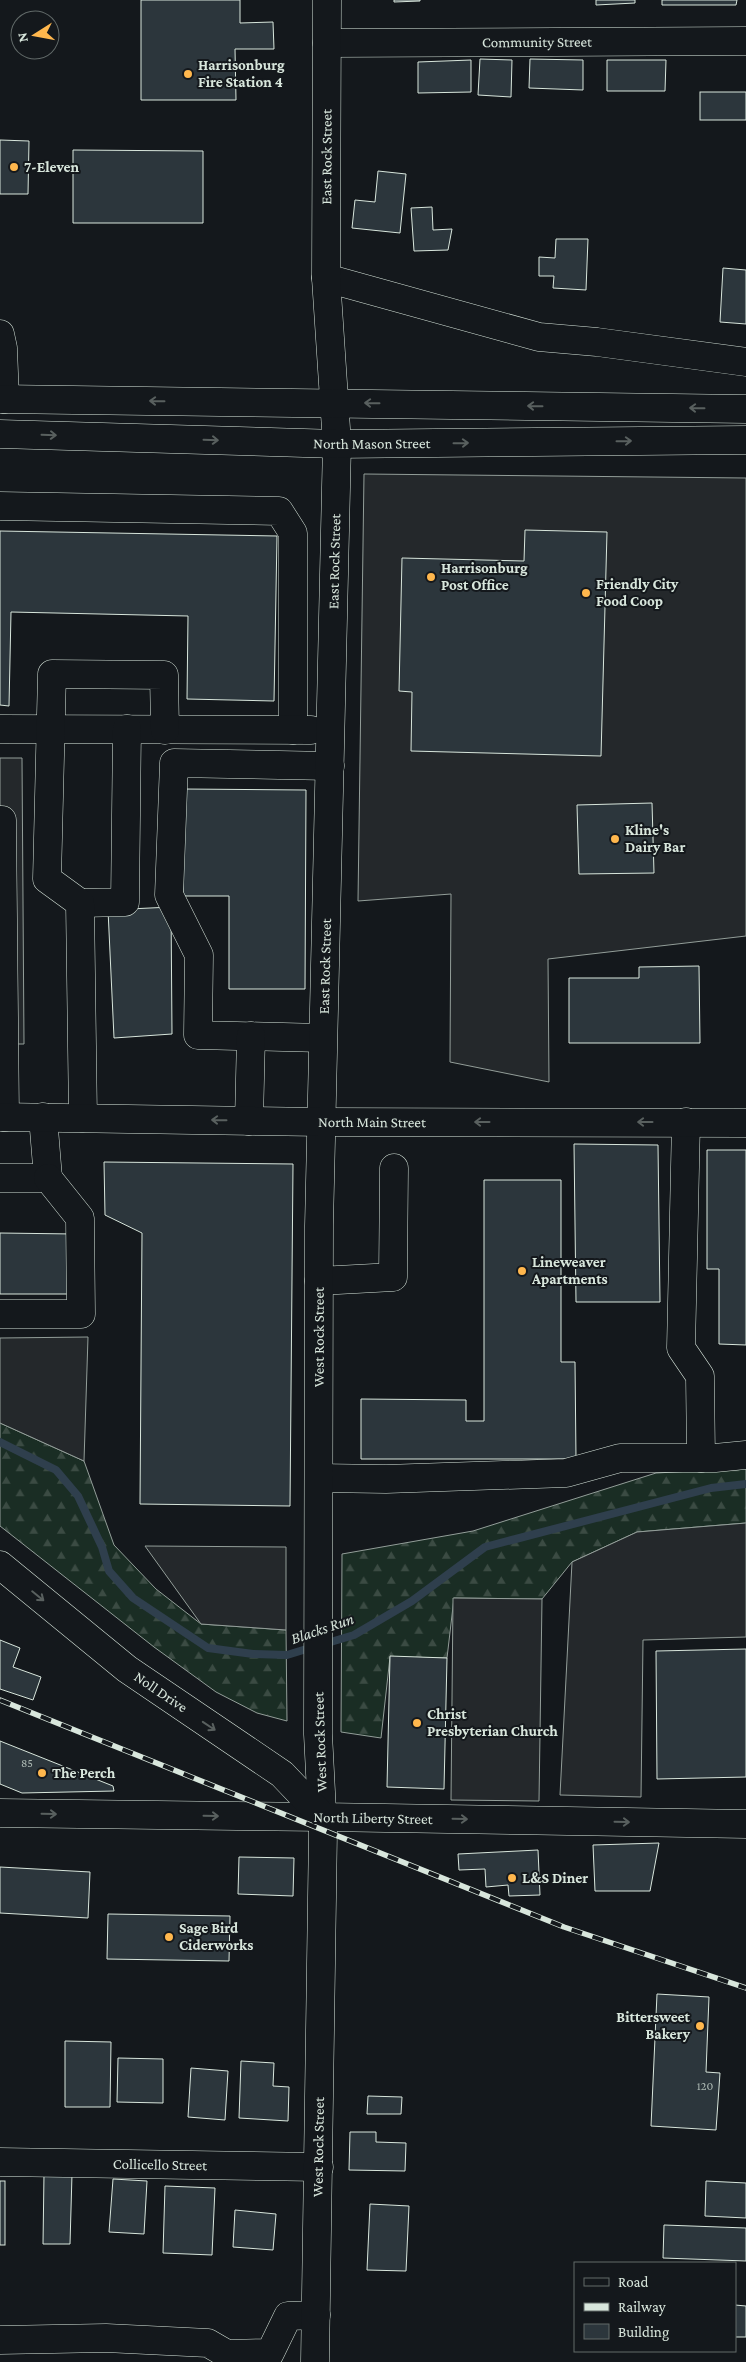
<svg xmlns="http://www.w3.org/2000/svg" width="746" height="2362" font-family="'Crimson Pro',serif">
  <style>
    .forest { fill: url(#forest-firs); stroke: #939e99 }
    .parking { fill: #24282b; stroke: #939e99 }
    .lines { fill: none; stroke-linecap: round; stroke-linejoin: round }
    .stream { stroke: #2f3f4d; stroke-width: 8 }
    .building { fill: #2c363c; stroke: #d8e6dc }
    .minor-casing { stroke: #d8e6dc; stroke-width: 29 }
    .major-casing { stroke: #d8e6dc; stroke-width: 29 }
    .minor { stroke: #14181c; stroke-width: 28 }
    .major { stroke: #14181c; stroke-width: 28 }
    .rail-casing { stroke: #d8e6dc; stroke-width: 5.5 }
    .rail { stroke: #14181c; stroke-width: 4; stroke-dasharray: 11; stroke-linecap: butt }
    .oneway { stroke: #59605f }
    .poi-dot { fill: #ffb74d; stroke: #14181c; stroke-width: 2 }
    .labels { text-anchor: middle; stroke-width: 4; stroke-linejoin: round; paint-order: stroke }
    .number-label { font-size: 12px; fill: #adbab4 }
    .street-label { font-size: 15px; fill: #d8e6dc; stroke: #14181c }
    .poi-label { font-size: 15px; font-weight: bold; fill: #d8e6dc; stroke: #14181c; text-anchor: start }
    .water-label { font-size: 16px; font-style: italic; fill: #d8e6dc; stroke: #14181c }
  </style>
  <defs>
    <pattern id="forest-firs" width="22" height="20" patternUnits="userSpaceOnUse" patternTransform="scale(1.25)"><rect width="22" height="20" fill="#1a2d24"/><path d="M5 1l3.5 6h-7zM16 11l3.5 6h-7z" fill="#3b4b43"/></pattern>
  </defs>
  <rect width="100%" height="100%" fill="#14181c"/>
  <g class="forest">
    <path d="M0,1423L84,1461L114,1545L156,1589L201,1624L286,1630L287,1721L257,1713L216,1692L154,1647L0,1526Z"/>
    <path d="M746,1468V1523L637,1532L572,1562L542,1599L454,1598L447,1658L390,1657L381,1738L341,1732L342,1554L473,1531L656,1473Z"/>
  </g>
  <g class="parking">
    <path d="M364,474L746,478V936L548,959L549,1082L450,1062L451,894L358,901Z"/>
    <path d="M0,758H22L24,1044H0Z"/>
    <path d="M88,1337L84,1461L0,1423V1338Z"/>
    <path d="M746,1523V1637L643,1640L641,1797L560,1795L572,1562L637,1532Z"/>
    <path d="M145,1546L286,1547V1630L201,1624Z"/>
    <path d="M453,1598L542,1599L539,1801L451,1800Z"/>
  </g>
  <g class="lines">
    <g class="stream">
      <path d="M0,1442L56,1470L78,1496L102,1547L109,1571L133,1598L208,1648L253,1654L287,1655L313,1647"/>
      <path d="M324,1644L354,1635L412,1601L485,1547L711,1488L746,1484"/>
    </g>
  </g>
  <g class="building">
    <path d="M141,0H240V23L273,22L274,49H235L236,100H141Z"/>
    <path d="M394,0H420V1L394,2Z"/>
    <path d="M596,0H635V3L596,5Z"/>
    <path d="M662,0H737L736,5H662Z"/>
    <path d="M480,59L512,60L511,97L478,95Z"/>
    <path d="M530,59L583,60V90L529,88Z"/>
    <path d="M471,60V92L418,93V62Z"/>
    <path d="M607,60H666L665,91H607Z"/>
    <rect x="700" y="92" width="46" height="28"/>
    <path d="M0,140L29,141L28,194H0Z"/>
    <path d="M73,150L203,151V223H73Z"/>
    <path d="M378,171L406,174L400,233L352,228L355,200L375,202Z"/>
    <path d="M432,207L433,230L452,229L448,250L414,251L411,208Z"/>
    <path d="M556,239H588L586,290L553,288L554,276H539V257L555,258Z"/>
    <path d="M723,268L746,270V324L720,322Z"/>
    <path d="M525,530L607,532L601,756L411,751L412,692L399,691L402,558L524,561Z"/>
    <path d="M0,531L277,536L274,701L187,699L188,616L11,612L9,706L0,705Z"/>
    <path d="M183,789L306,790L305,989H229V896H183Z"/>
    <path d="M652,803L654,873L579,874L577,805Z"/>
    <path d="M171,907L172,1034L114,1038L108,910Z"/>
    <path d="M699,966L700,1043H569V978H639V967Z"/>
    <path d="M574,1144L658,1145L660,1302H576Z"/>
    <path d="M707,1150H746V1345L719,1344V1269H707Z"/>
    <path d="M104,1162L293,1164L290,1506L140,1504L142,1233L105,1215Z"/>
    <path d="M484,1180H561V1362H575L576,1459H361V1399L466,1400V1421H484Z"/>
    <path d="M0,1233L74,1234L73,1294H0Z"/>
    <path d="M0,1640L20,1648L13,1667L41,1677L33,1700L0,1689Z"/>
    <path d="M746,1649V1777L657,1779L656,1651Z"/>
    <path d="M390,1656L447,1658L444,1789L387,1787Z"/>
    <path d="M0,1741L113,1786L114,1791L22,1793L0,1784Z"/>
    <path d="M659,1843L650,1891H595L593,1845Z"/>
    <path d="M538,1850L540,1895L509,1896L508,1885L486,1887L485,1869L459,1870L458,1854Z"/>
    <path d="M239,1857L294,1858L293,1896L238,1894Z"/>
    <path d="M0,1867L90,1872L88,1918L0,1913Z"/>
    <path d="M108,1914L230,1916L229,1961L107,1959Z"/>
    <path d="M657,1994L709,1997L706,2072L720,2073L716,2130L651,2126Z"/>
    <path d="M65,2041L111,2042L110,2107H65Z"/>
    <path d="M118,2058L163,2059V2103L117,2102Z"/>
    <path d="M241,2061L274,2063L273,2086L289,2087L288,2121L239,2118Z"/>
    <path d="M191,2068L228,2071L225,2120L188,2117Z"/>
    <path d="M368,2096L402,2097L401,2114H367Z"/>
    <path d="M350,2132H376V2142L406,2143L405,2171L349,2170Z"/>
    <path d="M44,2174H72L70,2244H43Z"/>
    <path d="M113,2179L147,2181L144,2234L109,2232Z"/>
    <rect x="0" y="2181" width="5" height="64"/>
    <path d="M706,2181L746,2183V2218L705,2216Z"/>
    <path d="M165,2186L215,2188L212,2255L163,2253Z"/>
    <path d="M370,2204L409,2206L406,2271L367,2270Z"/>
    <path d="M235,2210L276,2214L273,2250L233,2247Z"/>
    <path d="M664,2225L746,2228V2261L663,2258Z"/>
    <path d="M735,2305L746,2306V2337H735Z"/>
  </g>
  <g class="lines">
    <defs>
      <g id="minor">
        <path id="s1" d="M327,43L746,41"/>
        <path d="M326,278L539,337L597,342L746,362"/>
        <path d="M0,334L3,348L5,399"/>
        <path d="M0,506L279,511L293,533V730"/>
        <path d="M0,729L311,730"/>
        <path d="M0,820H2L5,1117"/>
        <path d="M80,903L125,902L127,729"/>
        <path d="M322,1038L198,1035L199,955L169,895L174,763L330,766"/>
        <path d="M83,1118L80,903L47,879L52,674L164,675L165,730"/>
        <path d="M249,1121L251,1036"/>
        <path d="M686,1122L681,1348L700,1376L701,1458"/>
        <path d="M0,1178H48L43,1117"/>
        <path d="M319,1281L393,1277L394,1168"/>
        <path d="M0,1314H81L80,1218L48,1178"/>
        <path d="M319,1478L386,1479L566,1473L620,1458H715L746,1455"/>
        <path d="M0,1813L323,1817"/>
        <path id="s2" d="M0,2162L319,2167"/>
        <path d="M0,2340L106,2338L208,2343L227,2354L270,2353L288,2316L316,2315"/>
        <path id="s3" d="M315,2362L323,1831L318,1734L319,1226L337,444L326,278L327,0"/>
      </g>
      <g id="major">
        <path d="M0,399L746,409"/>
        <path id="s4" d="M0,434L337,444L746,440"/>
        <path id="s5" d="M0,1117L320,1122L746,1123"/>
        <path id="s6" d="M0,1565L127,1669L282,1774L323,1817L746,1824"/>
      </g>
    </defs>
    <use href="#minor" class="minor-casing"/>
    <use href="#major" class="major-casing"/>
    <use href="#minor" class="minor"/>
    <use href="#major" class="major"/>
    <defs>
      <path id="rail" d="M0,1700L564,1927L746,1988"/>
    </defs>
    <use href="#rail" class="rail-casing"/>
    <use href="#rail" class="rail"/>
  </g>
  <defs><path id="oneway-shaft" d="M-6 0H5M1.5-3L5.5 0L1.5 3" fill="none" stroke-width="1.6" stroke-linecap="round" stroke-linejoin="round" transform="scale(1.25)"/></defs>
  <g class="oneway">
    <use href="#oneway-shaft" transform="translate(157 401) rotate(-179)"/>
    <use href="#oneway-shaft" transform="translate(372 403) rotate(-179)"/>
    <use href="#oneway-shaft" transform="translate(535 406) rotate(-179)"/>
    <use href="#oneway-shaft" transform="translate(697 408) rotate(-179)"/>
    <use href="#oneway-shaft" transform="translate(49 435) rotate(2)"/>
    <use href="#oneway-shaft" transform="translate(211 440) rotate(2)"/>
    <use href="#oneway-shaft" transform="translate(624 441) rotate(-1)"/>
    <use href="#oneway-shaft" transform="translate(461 443) rotate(-1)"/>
    <use href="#oneway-shaft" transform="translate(219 1120) rotate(-179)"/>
    <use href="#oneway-shaft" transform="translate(482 1122) rotate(-180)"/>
    <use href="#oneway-shaft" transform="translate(645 1122) rotate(-180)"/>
    <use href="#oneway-shaft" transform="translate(38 1596) rotate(39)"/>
    <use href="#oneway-shaft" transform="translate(209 1726) rotate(34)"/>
    <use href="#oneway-shaft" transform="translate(49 1814) rotate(1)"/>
    <use href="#oneway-shaft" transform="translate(211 1816) rotate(1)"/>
    <use href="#oneway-shaft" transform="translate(460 1819) rotate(1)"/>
    <use href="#oneway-shaft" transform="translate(622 1822) rotate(1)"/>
  </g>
  <g class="poi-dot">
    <circle cx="188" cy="74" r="5"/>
    <circle cx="14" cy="167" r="5"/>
    <circle cx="431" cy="577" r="5"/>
    <circle cx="586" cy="593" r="5"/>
    <circle cx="615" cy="839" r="5"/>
    <circle cx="522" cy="1271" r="5"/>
    <circle cx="417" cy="1723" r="5"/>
    <circle cx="42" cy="1773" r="5"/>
    <circle cx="512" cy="1878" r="5"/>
    <circle cx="169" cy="1937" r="5"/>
    <circle cx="700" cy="2026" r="5"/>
  </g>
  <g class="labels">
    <g class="number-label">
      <text x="27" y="1767">85</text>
      <text x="705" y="2090">120</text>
    </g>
    <g class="street-label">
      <text dy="5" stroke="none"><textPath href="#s1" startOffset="210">Community Street</textPath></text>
      <text dy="5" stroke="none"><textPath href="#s3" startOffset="2206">East Rock Street</textPath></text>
      <text dy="5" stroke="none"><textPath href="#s4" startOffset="372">North Mason Street</textPath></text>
      <text dy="5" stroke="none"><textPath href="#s3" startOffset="1801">East Rock Street</textPath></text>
      <text dy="5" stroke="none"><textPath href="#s3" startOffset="1396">East Rock Street</textPath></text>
      <text dy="5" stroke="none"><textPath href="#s5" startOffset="372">North Main Street</textPath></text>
      <text dy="5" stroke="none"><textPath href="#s3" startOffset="1025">West Rock Street</textPath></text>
      <text dy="5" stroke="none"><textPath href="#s6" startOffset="205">Noll Drive</textPath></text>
      <text transform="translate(320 1742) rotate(-92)" y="5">West Rock Street</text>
      <text transform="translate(373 1818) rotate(1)" y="5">North Liberty Street</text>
      <text dy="5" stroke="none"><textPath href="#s3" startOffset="215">West Rock Street</textPath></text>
      <text dy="5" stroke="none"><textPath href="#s2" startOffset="160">Collicello Street</textPath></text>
    </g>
    <g class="poi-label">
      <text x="198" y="70">Harrisonburg<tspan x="198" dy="17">Fire Station 4</tspan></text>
      <text x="24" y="172">7-Eleven</text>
      <text x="441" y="573">Harrisonburg<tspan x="441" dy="17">Post Office</tspan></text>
      <text x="596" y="589">Friendly City<tspan x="596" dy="17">Food Coop</tspan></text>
      <text x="625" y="835">Kline's<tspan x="625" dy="17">Dairy Bar</tspan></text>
      <text x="532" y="1267">Lineweaver<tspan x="532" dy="17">Apartments</tspan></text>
      <text x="427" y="1719">Christ<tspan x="427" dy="17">Presbyterian Church</tspan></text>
      <text x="52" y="1778">The Perch</text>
      <text x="522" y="1883">L&amp;S Diner</text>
      <text x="179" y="1933">Sage Bird<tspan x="179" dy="17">Ciderworks</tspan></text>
      <text x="690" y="2022" text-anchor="end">Bittersweet<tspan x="690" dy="17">Bakery</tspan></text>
    </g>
    <g class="water-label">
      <text transform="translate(322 1628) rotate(-19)" y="6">Blacks Run</text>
    </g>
  </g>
  <rect x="574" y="2262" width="162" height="90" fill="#14181c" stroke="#626a69"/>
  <rect x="584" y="2278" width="25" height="8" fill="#14181c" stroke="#626a69"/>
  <text x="618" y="2287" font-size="15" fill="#d8e6dc">Road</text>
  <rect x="584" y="2303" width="25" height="8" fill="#d8e6dc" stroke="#626a69"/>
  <text x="618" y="2312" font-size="15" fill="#d8e6dc">Railway</text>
  <rect x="584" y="2324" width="25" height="15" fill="#2c363c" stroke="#626a69"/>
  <text x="618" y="2337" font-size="15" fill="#d8e6dc">Building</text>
  <g transform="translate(35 35) rotate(259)"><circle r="24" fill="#14181c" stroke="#626a69"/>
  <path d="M0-4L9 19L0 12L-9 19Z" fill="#ffb74d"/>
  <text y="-8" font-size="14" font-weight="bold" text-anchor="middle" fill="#d8e6dc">N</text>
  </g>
</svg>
